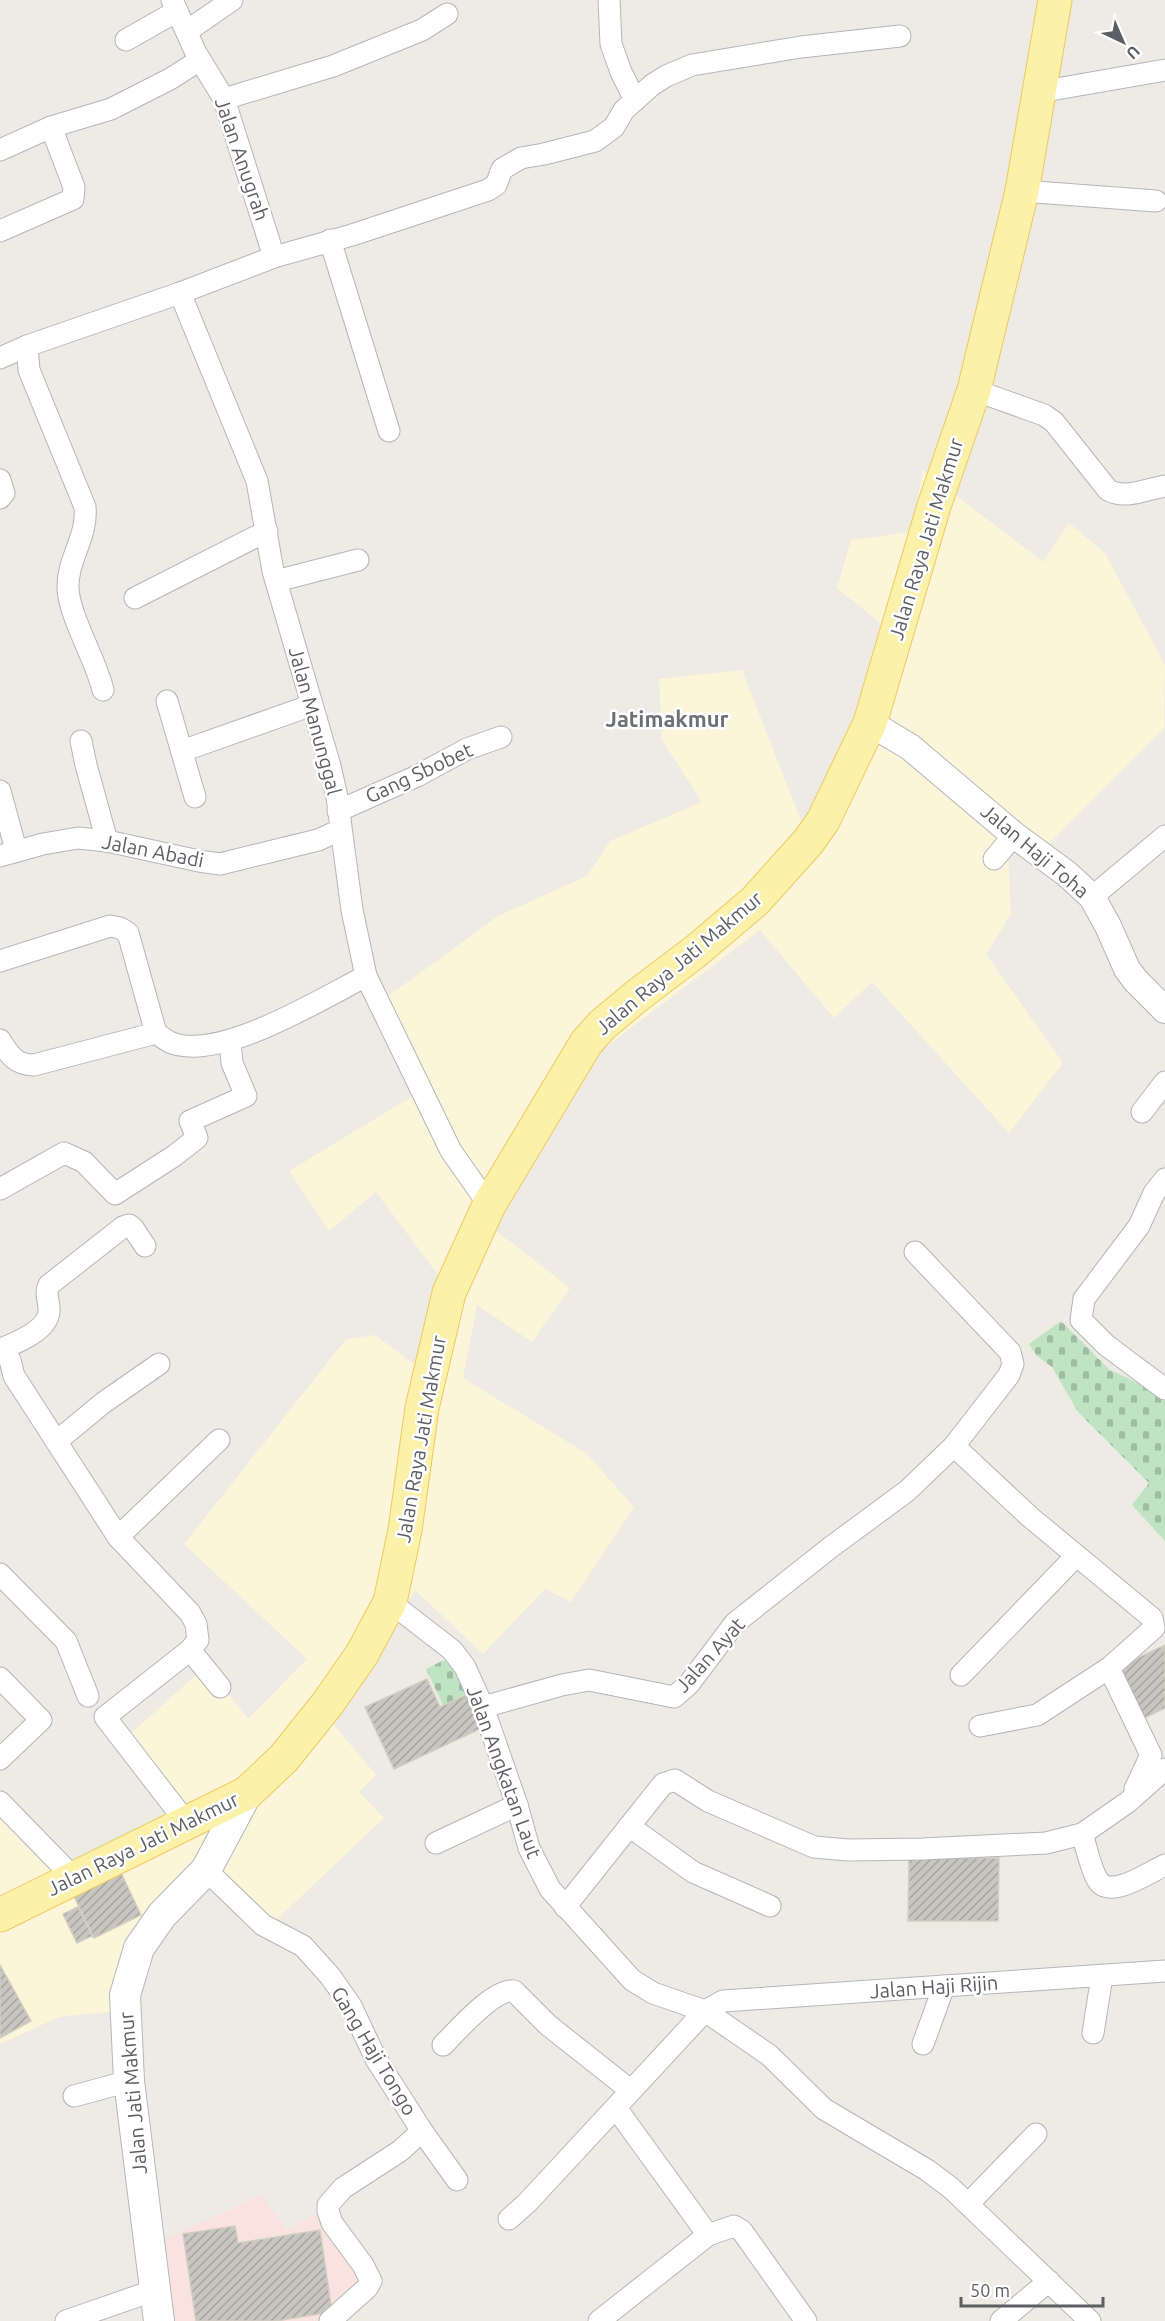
<svg xmlns="http://www.w3.org/2000/svg" width="1165" height="2321" font-family="Ubuntu,sans-serif">
  <style>
    .commercial { fill: #fcf5d9 }
    .medical { fill: #fae3df }
    .cemetery { fill: url(#cemetery-stones) }
    .building { fill: url(#building-hatch); stroke: #d2cdc1; stroke-width: 1.5 }
    .lines { fill: none; stroke-linecap: round; stroke-linejoin: round }
    .minor-casing { stroke: #b3b5ba; stroke-width: 23 }
    .tertiary-casing { stroke: #b3b5ba; stroke-width: 28 }
    .secondary-casing { stroke: #b4b7bd; stroke-width: 32 }
    .primary-casing { stroke: #ecc95d; stroke-width: 35 }
    .minor { stroke: #fff; stroke-width: 21 }
    .tertiary { stroke: #fff; stroke-width: 26 }
    .secondary { stroke: #fff; stroke-width: 30 }
    .primary { stroke: #fcf1a9; stroke-width: 33 }
    .labels { text-anchor: middle; stroke-width: 5; stroke-linejoin: round; paint-order: stroke }
    .street-label { font-size: 20px; fill: #5b5e63; stroke: #fff }
    .quarter-label { font-size: 22px; font-weight: bold; fill: #6c7075; stroke: #fff }
  </style>
  <defs>
    <pattern id="cemetery-stones" width="16" height="16" patternUnits="userSpaceOnUse" patternTransform="scale(1.5)"><rect width="16" height="16" fill="#c0e4c1"/><path d="M2 7V4a2 2 0 0 1 4 0v3zM10 15v-3a2 2 0 0 1 4 0v3z" fill="#9fbca0"/></pattern>
    <pattern id="building-hatch" width="6" height="6" patternUnits="userSpaceOnUse" patternTransform="scale(1.5)"><rect width="6" height="6" fill="#c8c6c0"/><path d="M-1 1l2-2M0 6l6-6M5 7l2-2" fill="none" stroke="#a5a4a0"/></pattern>
  </defs>
  <rect width="100%" height="100%" fill="#edebe3"/>
  <path class="commercial" d="M923,470L1043,562L1069,523L1105,553L1165,665L1164,728L1036,857L1007,833L1011,914L986,954L1063,1063L1009,1133L872,982L834,1018L760,930L591,1058L485,1222L570,1288L532,1342L477,1305L463,1378L586,1453L634,1507L571,1602L545,1589L483,1654L415,1590L334,1725L376,1775L359,1792L384,1818L271,1925L209,1866L130,1951L118,2011L59,2017L0,2044V1801L74,1879L194,1819L128,1736L206,1666L248,1719L307,1659L184,1544L346,1339L375,1335L419,1368L442,1280L376,1192L329,1231L289,1171L423,1090L383,1000L498,916L587,876L610,841L702,802L662,740L659,679L742,670L805,831L837,775L885,627L837,588L851,540L911,532Z"/>
  <path class="medical" d="M262,2195L288,2231L316,2213L361,2282L326,2321H172L163,2240Z"/>
  <g class="cemetery">
    <path d="M1061,1321L1110,1370L1138,1383L1165,1402V1541L1132,1505L1149,1483L1078,1412L1052,1367L1037,1356L1029,1344Z"/>
    <path d="M444,1660L452,1668L466,1694L443,1705L426,1669Z"/>
  </g>
  <g class="building">
    <path d="M1165,1645V1708L1138,1721L1114,1669Z"/>
    <path d="M427,1679L440,1707L466,1695L482,1728L394,1769L365,1707Z"/>
    <path d="M909,1858H999L998,1921H908Z"/>
    <path d="M121,1873L141,1915L94,1938L74,1896Z"/>
    <path d="M78,1907L92,1936L77,1943L63,1914Z"/>
    <path d="M0,1965L31,2021L0,2038Z"/>
    <path d="M235,2226L238,2243L320,2230L332,2312L276,2321H196L183,2234Z"/>
  </g>
  <g class="lines">
    <defs>
      <g id="minor">
        <path d="M172,0L196,53L224,99L274,257"/>
        <path d="M609,0L611,44L621,72L635,100"/>
        <path d="M187,31L232,0"/>
        <path d="M126,40L177,11"/>
        <path d="M1039,92L1165,70"/>
        <path d="M224,99L333,66L422,30L447,14"/>
        <path d="M0,150L51,127L111,109L170,79L200,60"/>
        <path d="M1022,191L1156,201"/>
        <path d="M0,231L73,199L74,187L51,127"/>
        <path d="M330,240L389,431"/>
        <path d="M180,293L257,481L273,571L330,766L337,797L352,910L366,976L451,1151L489,1205"/>
        <path d="M27,346L29,370L85,507C88,537 67,559 68,588C69,616 96,660 103,690"/>
        <path d="M0,358L27,346L180,293L274,257L352,235L488,190L496,185L502,169L521,158L544,154L595,141L614,127L624,110L652,85L666,76L692,65L801,47L900,36"/>
        <path d="M974,390L1044,415L1054,422L1108,490C1126,500 1146,489 1165,486"/>
        <path d="M0,480L4,493L0,498"/>
        <path d="M276,581L358,560"/>
        <path d="M135,598L267,531"/>
        <path d="M167,701L195,797"/>
        <path d="M81,741L86,765L107,841"/>
        <path d="M182,751L312,705"/>
        <path d="M0,791L16,850"/>
        <path d="M338,811L417,776L467,749L501,737"/>
        <path d="M0,856L43,844L78,838L107,841L199,861L220,864L318,840L340,830"/>
        <path d="M994,859L1014,835"/>
        <path d="M1092,897L1165,836"/>
        <path d="M0,961L110,926L120,928L128,933L156,1033"/>
        <path d="M0,1040C9,1055 16,1065 34,1065L156,1033C161,1036 166,1041 172,1043C221,1061 321,999 366,976"/>
        <path d="M1142,1112L1165,1082"/>
        <path d="M1165,1179L1154,1193L1139,1226L1084,1299L1081,1320L1106,1345L1165,1389"/>
        <path d="M0,1189L64,1153L84,1162L115,1194L174,1156L197,1138L190,1121L246,1096L232,1063L230,1041"/>
        <path d="M145,1246L133,1228L129,1225L123,1227L49,1285C44,1295 50,1301 49,1312C47,1331 16,1343 1,1349L10,1360L14,1376L118,1537L190,1613L196,1624L198,1640L190,1650L105,1717L186,1822"/>
        <path d="M57,1441L103,1403L159,1364"/>
        <path d="M954,1446L1030,1517L1152,1618L1154,1628L1109,1668L1037,1715L980,1726"/>
        <path d="M118,1537L219,1440"/>
        <path d="M0,1574L66,1641L88,1696"/>
        <path d="M390,1602L452,1650L465,1667L483,1707L517,1805L529,1848L550,1889L632,1980L653,1993L705,2011L769,2055L824,2109L927,2170L951,2188L1090,2321"/>
        <path d="M190,1650L220,1687"/>
        <path d="M1109,1668L1151,1755L1135,1789"/>
        <path d="M961,1675L1076,1556"/>
        <path d="M0,1678L41,1720L0,1759"/>
        <path d="M483,1707L562,1685L589,1680L674,1697L689,1684L735,1623L831,1547L907,1491L954,1446L1009,1375L1013,1364L1010,1352L915,1252"/>
        <path d="M0,1802L74,1878"/>
        <path d="M629,1826L693,1872L770,1906"/>
        <path d="M1082,1834C1087,1849 1090,1866 1097,1879C1109,1901 1149,1872 1165,1865"/>
        <path d="M436,1843L517,1805"/>
        <path d="M206,1870L263,1925L303,1946L330,1976L351,2006L376,2059L422,2131L400,2151L343,2188L328,2205V2211L332,2223L363,2265L371,2281L367,2288L330,2321"/>
        <path d="M565,1907L663,1784L675,1780L708,1801L814,1847L848,1850L923,1849L1046,1843L1082,1834L1128,1802L1165,1769"/>
        <path d="M1093,2033L1102,1976"/>
        <path d="M923,2044L944,1986"/>
        <path d="M443,2045C457,2031 494,1988 514,1991L548,2025L630,2090"/>
        <path d="M74,2096L129,2081"/>
        <path d="M616,2108L708,2235"/>
        <path d="M422,2131L457,2180"/>
        <path d="M969,2203L1036,2134"/>
        <path d="M509,2219L527,2203L705,2011L723,2001L1165,1971"/>
        <path d="M66,2321L155,2290"/>
        <path d="M599,2321L708,2235L734,2226L742,2231L806,2321"/>
        <path d="M1001,2321L1049,2281"/>
      </g>
      <path id="tertiary" d="M870,723L910,747L1014,835L1067,874L1092,897L1108,926L1127,969L1136,981L1165,1010"/>
      <path id="secondary" d="M159,2321L129,2081L125,1995L139,1948L162,1915L206,1870L247,1793"/>
      <path id="primary" d="M0,1915L247,1793L284,1758L328,1703L362,1654L390,1602L405,1530L422,1408L449,1293L489,1205L586,1043L602,1025L638,995L696,951L755,901L808,842L823,821L870,723L934,506L974,390L1022,191L1055,0"/>
    </defs>
    <use href="#minor" class="minor-casing"/>
    <use href="#tertiary" class="tertiary-casing"/>
    <use href="#secondary" class="secondary-casing"/>
    <use href="#primary" class="primary-casing"/>
    <use href="#minor" class="minor"/>
    <use href="#tertiary" class="tertiary"/>
    <use href="#secondary" class="secondary"/>
    <use href="#primary" class="primary"/>
  </g>
  <g class="labels">
    <g class="street-label">
      <text transform="translate(242 159) rotate(71)" y="7">Jalan Anugrah</text>
      <text transform="translate(926 539) rotate(-73)" y="7">Jalan Raya Jati Makmur</text>
      <text transform="translate(315 721) rotate(75)" y="7">Jalan Manunggal</text>
      <text transform="translate(419 773) rotate(-25)" y="7">Gang Sbobet</text>
      <text transform="translate(153 851) rotate(11)" y="7">Jalan Abadi</text>
      <text transform="translate(1035 851) rotate(40)" y="7">Jalan Haji Toha</text>
      <text transform="translate(679 963) rotate(-40)" y="7">Jalan Raya Jati Makmur</text>
      <text transform="translate(421 1439) rotate(-80)" y="7">Jalan Raya Jati Makmur</text>
      <text transform="translate(710 1655) rotate(-48)" y="7">Jalan Ayat</text>
      <text transform="translate(504 1772) rotate(70)" y="7">Jalan Angkatan Laut</text>
      <text transform="translate(143 1844) rotate(-26)" y="7">Jalan Raya Jati Makmur</text>
      <text transform="translate(934 1987) rotate(-4)" y="7">Jalan Haji Rijin</text>
      <text transform="translate(374 2051) rotate(59)" y="7">Gang Haji Tongo</text>
      <text transform="translate(133 2093) rotate(-95)" y="7">Jalan Jati Makmur</text>
    </g>
    <g class="quarter-label">
      <text x="667" y="727">Jatimakmur</text>
    </g>
  </g>
  <g transform="translate(1123 42) rotate(136)" stroke="#ffffff" stroke-width="4.5" paint-order="stroke">
  <path d="M0-4.5L10 22L0 15L-10 22Z" fill="#5b5e63"/>
  <text y="-9" font-size="16" font-weight="bold" text-anchor="middle" fill="#5b5e63">U</text>
  </g>
  <path d="M961 2297v9h142v-9" fill="none" stroke="#5b5e63" stroke-width="3"/>
  <text x="970" y="2297" font-size="18" fill="#5b5e63" stroke="#ffffff" stroke-width="4.5" paint-order="stroke">50 m</text>
</svg>
